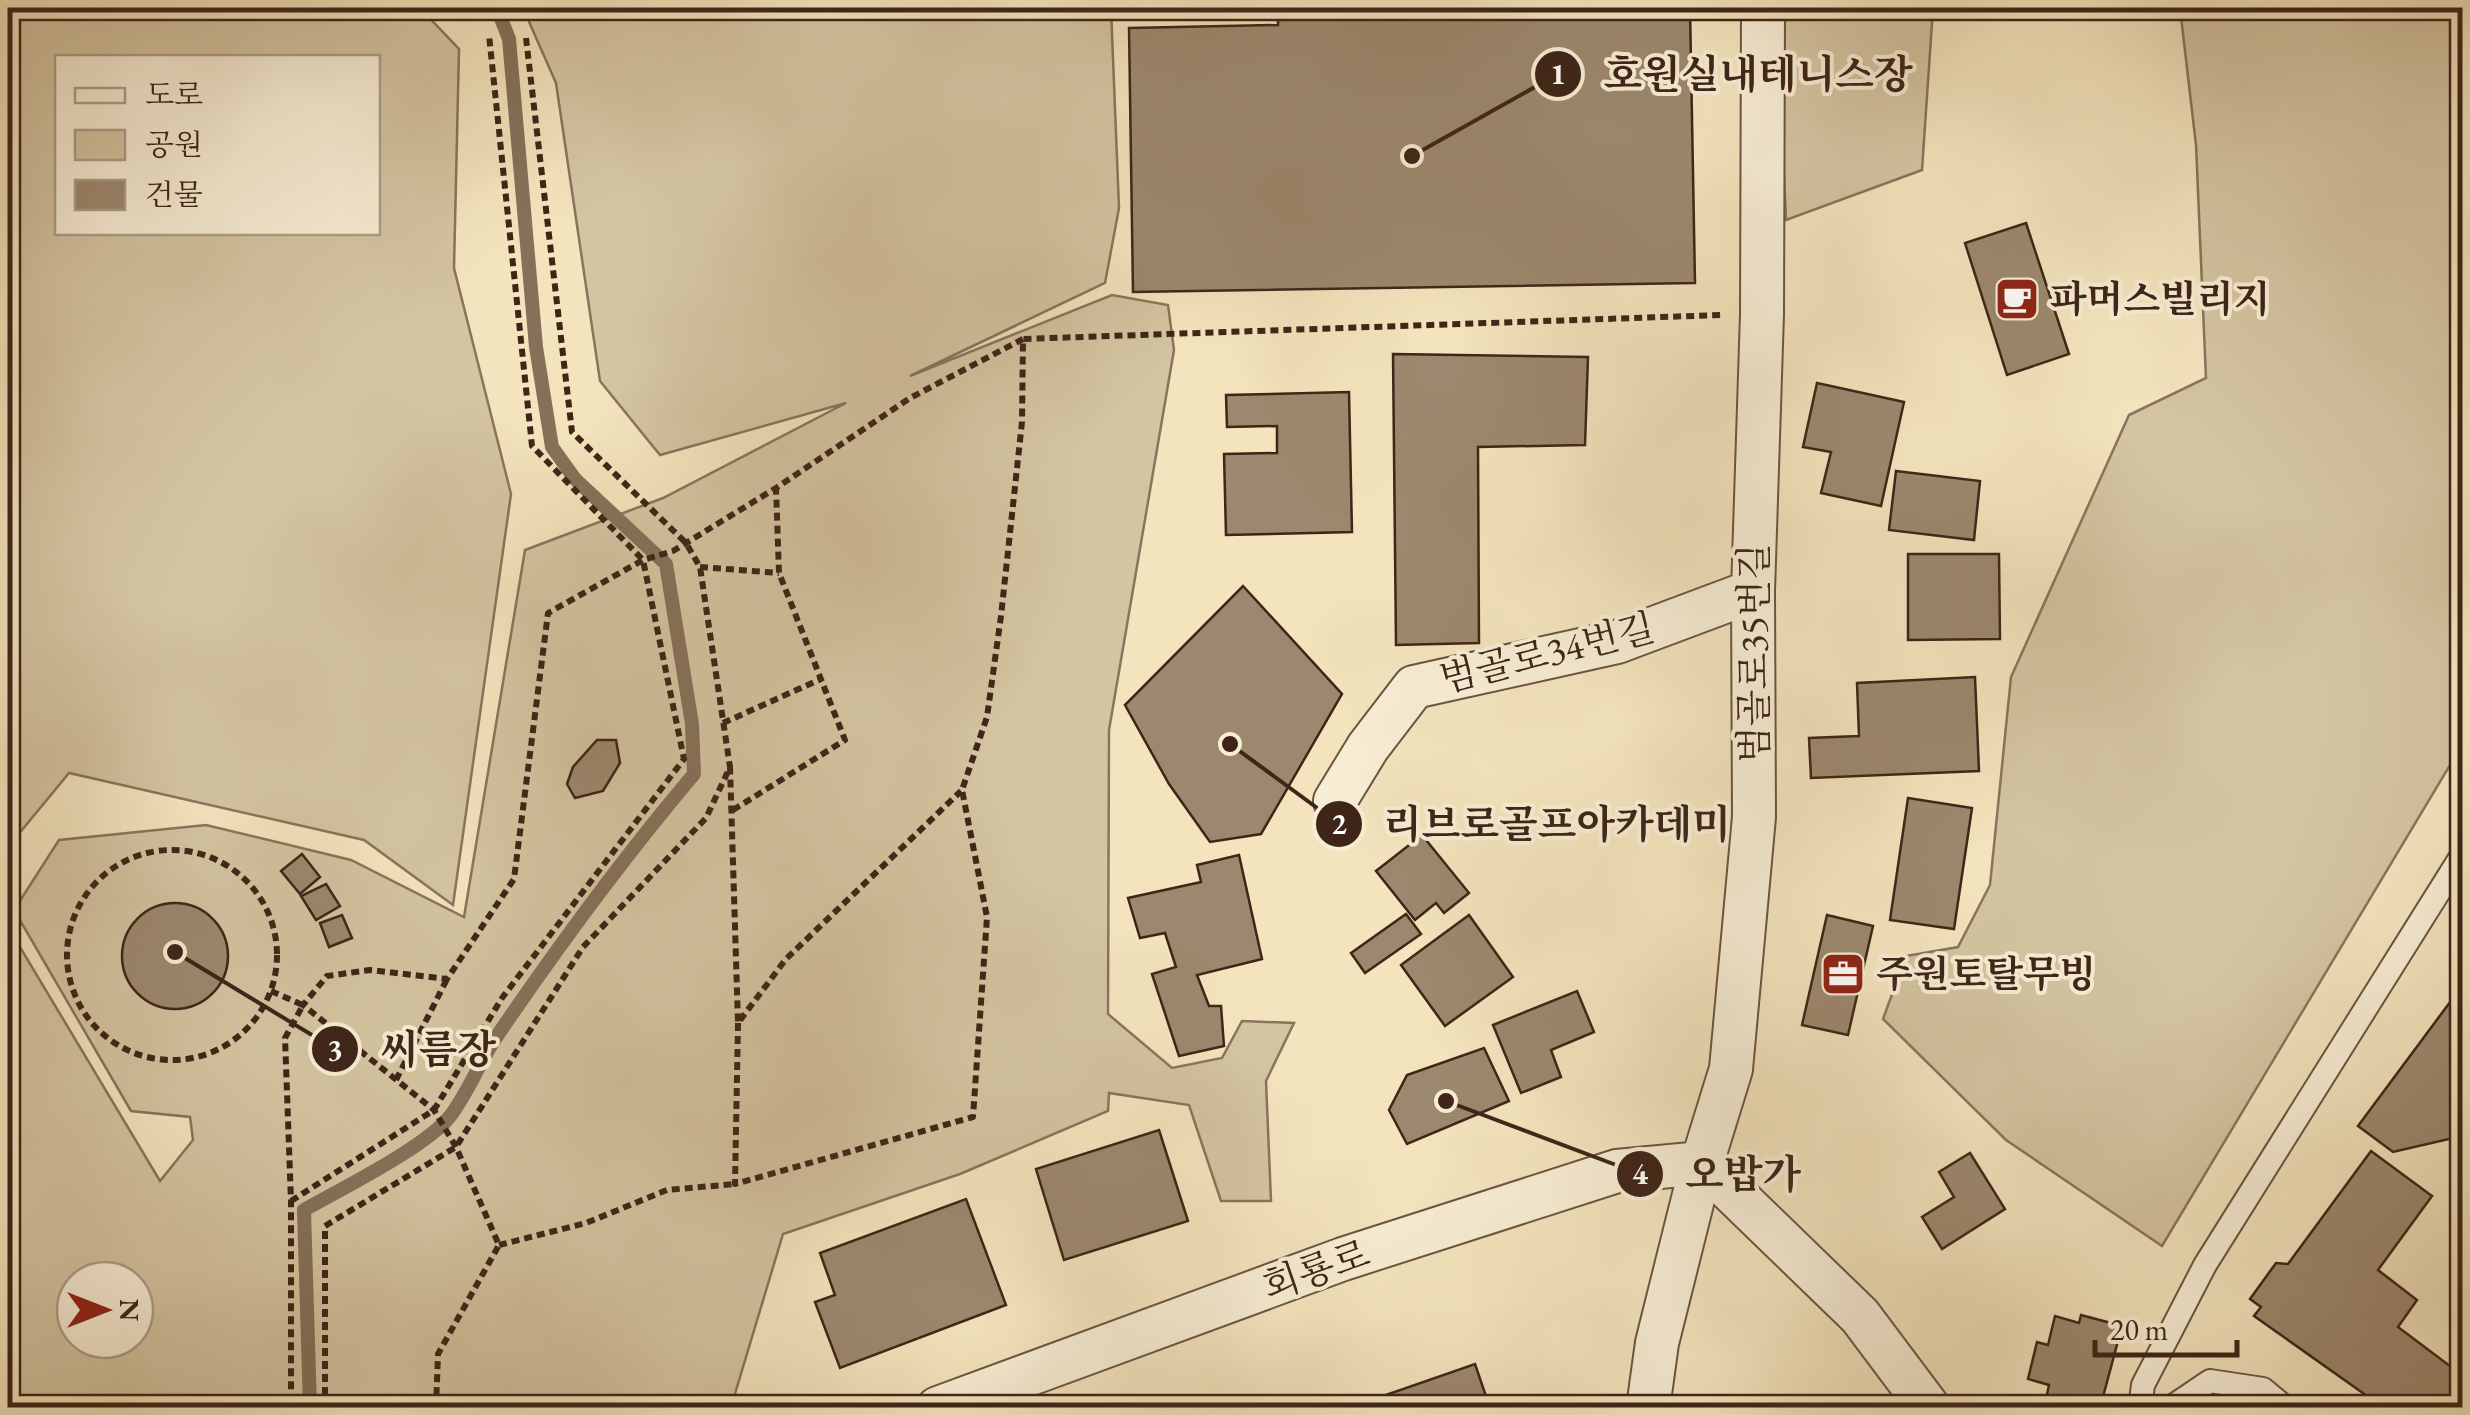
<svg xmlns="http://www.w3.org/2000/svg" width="2470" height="1415" font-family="'EB Garamond','Noto Serif KR',serif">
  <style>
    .green { fill: #d4c4a1; stroke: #89745c; stroke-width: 2.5; fill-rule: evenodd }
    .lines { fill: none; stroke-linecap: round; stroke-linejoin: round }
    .stream { stroke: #857159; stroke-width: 14 }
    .building { fill: #9c886e; stroke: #3e2518; stroke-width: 2.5 }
    .lane-casing { stroke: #6b5541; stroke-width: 26 }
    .street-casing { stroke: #6b5541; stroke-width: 46 }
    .path { stroke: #3e2518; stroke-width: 6; stroke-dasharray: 8 5; stroke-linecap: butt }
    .lane { stroke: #f7edd4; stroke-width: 22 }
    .street { stroke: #f7edd4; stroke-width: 42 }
    .labels { text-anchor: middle; stroke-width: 8; stroke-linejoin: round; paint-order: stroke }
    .poi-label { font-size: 38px; font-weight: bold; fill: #3e2518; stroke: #f7edd4; text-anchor: start }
    .street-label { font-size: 38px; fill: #3e2518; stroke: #f7edd4 }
    .leader { fill: none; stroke: #3e2518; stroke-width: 4 }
    .callout-dot { fill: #3e2518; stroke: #f7edd4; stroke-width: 4 }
    .mark-label { font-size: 30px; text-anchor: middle; font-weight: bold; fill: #fff }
    .callout-label { font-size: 40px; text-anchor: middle; font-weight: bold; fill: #3e2518; stroke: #f7edd4; stroke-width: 8; stroke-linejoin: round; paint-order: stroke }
  </style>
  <rect width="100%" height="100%" fill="#f3e4bd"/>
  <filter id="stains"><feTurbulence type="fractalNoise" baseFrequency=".002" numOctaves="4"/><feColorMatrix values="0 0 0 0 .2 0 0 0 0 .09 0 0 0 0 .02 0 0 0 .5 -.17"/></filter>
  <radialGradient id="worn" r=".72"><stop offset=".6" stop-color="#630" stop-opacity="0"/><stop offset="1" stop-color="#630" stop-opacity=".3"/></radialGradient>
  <g class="green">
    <path d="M8,8H420L459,49L454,268L511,494L453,905L364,840L69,773L8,847ZM58,58H378V232H58Z"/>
    <path d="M523,8H1111L1119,208L1105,283L910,376L1112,295L1168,305L1174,350L1109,730L1108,1014L1172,1068L1222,1058L1242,1021L1294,1023L1266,1081L1271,1201H1221L1189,1105L1109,1093L1108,1111L960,1174L783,1234L731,1407H8V927L160,1181L193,1140L190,1117L131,1111L14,910L59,840L206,825L351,860L464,917L525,550L663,498L846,403L660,455L600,381L556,83ZM75,1280H135V1340H75Z"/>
    <path d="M1777,8H1933L1922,170L1786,220Z"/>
    <path d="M2180,8H2462V745L2162,1246L2006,1140L1883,1019L1906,956L1958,947L1990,885L2011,677L2129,415L2206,378L2196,145Z"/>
  </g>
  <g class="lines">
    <path class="stream" d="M310,1408L304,1210C341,1189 428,1146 451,1115C469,1091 480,1061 497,1036C559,945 623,858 694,774L692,724L666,564L575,479L552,447L536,347L509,39L497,8"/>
  </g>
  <g class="building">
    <path d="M1278,8H1690L1695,283L1133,292L1129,28L1278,25Z"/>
    <path d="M2026,223L2069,354L2007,375L1965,243Z"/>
    <path d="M1393,354L1588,357L1585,445L1478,447L1479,643L1396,645Z"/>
    <path d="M1817,383L1904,402L1881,506L1821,493L1831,452L1803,447Z"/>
    <path d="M1349,392L1352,532L1226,535L1224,454L1277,453V426L1227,427L1226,395Z"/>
    <path d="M1896,471L1980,481L1974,540L1889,530Z"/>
    <path d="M1908,554H1999L2000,639L1908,640Z"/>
    <path d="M1243,586L1342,694L1261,834L1210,842L1169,784L1125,705Z"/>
    <path d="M1975,677L1979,771L1811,778L1809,738L1859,736L1857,683Z"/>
    <path d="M597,740H616L620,763L603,791L575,798L567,784L573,767Z"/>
    <path d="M1908,798L1972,808L1954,929L1890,920Z"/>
    <path d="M1422,835L1469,893L1444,913L1436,903L1415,920L1376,871Z"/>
    <path d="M302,854L320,877L300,894L281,871Z"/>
    <path d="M1239,855L1262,959L1197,975L1209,1006H1221L1224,1046L1179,1056L1152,974L1176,967L1165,933L1140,938L1128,898L1201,882L1197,865Z"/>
    <path d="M326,884L340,906L316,920L301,896Z"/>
    <circle cx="175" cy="956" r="53"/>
    <path d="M1406,914L1421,934L1365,973L1351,953Z"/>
    <path d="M342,915L352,938L329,947L320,923Z"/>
    <path d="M1469,915L1513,977L1445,1026L1401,965Z"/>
    <path d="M1827,915L1873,926L1848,1035L1802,1025Z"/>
    <path d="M2462,986V1136L2393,1152L2358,1126Z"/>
    <path d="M1577,991L1594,1032L1551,1050L1561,1077L1521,1093L1493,1025Z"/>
    <path d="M1484,1048L1509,1101L1407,1144L1389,1110L1407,1075Z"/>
    <path d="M1159,1130L1188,1221L1064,1260L1036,1169Z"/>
    <path d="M2371,1151L2432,1196L2378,1270L2417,1300L2398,1327L2462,1375V1408H2384L2254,1316L2261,1307L2250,1299L2276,1263L2288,1264Z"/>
    <path d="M1970,1153L2005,1209L1942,1249L1922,1217L1954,1197L1939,1172Z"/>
    <path d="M966,1199L1006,1305L840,1368L815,1302L835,1295L820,1253Z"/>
    <path d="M2081,1315L2122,1326L2100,1408H2044L2049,1385L2028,1379L2037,1342L2048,1345L2055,1316L2079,1323Z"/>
    <path d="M1475,1364L1490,1408H1384L1380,1397Z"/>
  </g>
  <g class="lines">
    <defs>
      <g id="lane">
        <path d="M2140,1408L2143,1385L2205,1265L2462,855"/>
        <path d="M2170,1408L2210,1381L2263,1389L2286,1408"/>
      </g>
      <g id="street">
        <path d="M1335,801L1368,747L1414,687L1617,642L1753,591"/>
        <path d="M1702,1163L1860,1316L1929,1408"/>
        <path d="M938,1408L1343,1259L1617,1171L1702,1163"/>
        <path d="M1648,1408L1657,1343L1702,1163L1731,1069L1754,817L1753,591L1762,314L1763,8"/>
      </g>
    </defs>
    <use href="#lane" class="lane-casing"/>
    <use href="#street" class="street-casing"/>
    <g class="path">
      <path d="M526,38L572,432L686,543L700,567L730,767"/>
      <path d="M700,567L779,573"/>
      <path d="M723,723L821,679"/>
      <path d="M733,810L845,740L779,573L776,488"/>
      <circle cx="172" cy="955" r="105"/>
      <path d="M271,991L303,1005L285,1038L291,1201V1408"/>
      <path d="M738,1023L735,1184L973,1117L987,917L962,790L987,717L1001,616L1022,422L1023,339L1721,315"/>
      <path d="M396,1080L447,979"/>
      <path d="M291,1201L434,1110L502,998L684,759L643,560L532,446L489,35"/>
      <path d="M499,1245L586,1223L667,1190L735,1184"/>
      <path d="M325,1408V1226L456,1147L583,947L706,818L730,767L738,1023L786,959L961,791"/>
      <path d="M436,1408L438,1354L499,1245L456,1147L434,1110L303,1005L327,976L370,970L447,979L514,879L548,613L643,560L673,551L776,488L910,398L1023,339"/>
    </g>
    <use href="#lane" class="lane"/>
    <use href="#street" class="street"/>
  </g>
  <defs>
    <symbol id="cafe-square" viewBox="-11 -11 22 22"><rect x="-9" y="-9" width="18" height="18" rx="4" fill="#8f2418" stroke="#f7edd4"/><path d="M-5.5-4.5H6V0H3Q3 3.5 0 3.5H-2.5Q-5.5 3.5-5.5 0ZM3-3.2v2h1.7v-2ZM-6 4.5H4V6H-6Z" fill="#fff"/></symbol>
    <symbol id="office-square" viewBox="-11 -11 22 22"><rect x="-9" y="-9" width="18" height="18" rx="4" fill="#8f2418" stroke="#f7edd4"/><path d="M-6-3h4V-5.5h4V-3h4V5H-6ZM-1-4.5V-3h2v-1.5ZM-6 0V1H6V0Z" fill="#fff"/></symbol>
  </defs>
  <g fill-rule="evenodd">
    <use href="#cafe-square" x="1992" y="274" width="50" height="50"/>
    <use href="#office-square" x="1818" y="949" width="50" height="50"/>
  </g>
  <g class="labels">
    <g class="poi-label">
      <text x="2050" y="312">파머스빌리지</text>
      <text x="1876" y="987">주원토탈무빙</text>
    </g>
    <g class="street-label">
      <text transform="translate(1547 653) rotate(-14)" y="13">범골로34번길</text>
      <text transform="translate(1754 653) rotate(-90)" y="13">범골로35번길</text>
      <text transform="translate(1316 1270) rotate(-19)" y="13">회룡로</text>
    </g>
  </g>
  <path class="leader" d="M1412 156L1558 74M1230 744L1339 824M175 952L335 1049M1446 1101L1640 1174"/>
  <g class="callout-dot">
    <circle cx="1412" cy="156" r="10"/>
    <circle cx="1230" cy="744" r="10"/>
    <circle cx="175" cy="952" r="10"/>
    <circle cx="1446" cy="1101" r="10"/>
    <circle cx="1558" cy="74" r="25"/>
    <circle cx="1339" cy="824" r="25"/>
    <circle cx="335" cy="1049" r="25"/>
    <circle cx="1640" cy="1174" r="25"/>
  </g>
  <g class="mark-label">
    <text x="1558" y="84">1</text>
    <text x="1339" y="834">2</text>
    <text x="335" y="1060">3</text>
    <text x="1640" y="1184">4</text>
  </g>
  <g class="callout-label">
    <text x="1758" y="88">호원실내테니스장</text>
    <text x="1557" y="838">리브로골프아카데미</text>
    <text x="438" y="1063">씨름장</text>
    <text x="1743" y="1188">오밥가</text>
  </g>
  <rect width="2470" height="1415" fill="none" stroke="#f3e4bd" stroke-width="40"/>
  <rect x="10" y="10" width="2450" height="1395" fill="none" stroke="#3e2518" stroke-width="5"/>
  <rect x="20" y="20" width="2430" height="1375" fill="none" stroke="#3e2518" stroke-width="2.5"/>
  <rect x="55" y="55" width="325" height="180" fill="#f7edd4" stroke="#ad9d89" stroke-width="2.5"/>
  <rect x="75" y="88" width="50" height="15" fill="#f7edd4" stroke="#ad9d89" stroke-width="2.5"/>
  <text x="145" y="105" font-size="30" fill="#3e2518">도로</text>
  <rect x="75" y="130" width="50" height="30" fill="#d4c4a1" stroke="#ad9d89" stroke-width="2.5"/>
  <text x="145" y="155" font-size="30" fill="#3e2518">공원</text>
  <rect x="75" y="180" width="50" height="30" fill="#9c886e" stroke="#ad9d89" stroke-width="2.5"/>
  <text x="145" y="205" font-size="30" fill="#3e2518">건물</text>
  <g transform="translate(105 1310) rotate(90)"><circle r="48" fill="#f7edd4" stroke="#ad9d89" stroke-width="2.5"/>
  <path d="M0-8L18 38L0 25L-18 38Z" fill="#8f2418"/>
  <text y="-15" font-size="28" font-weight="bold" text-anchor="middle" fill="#3e2518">N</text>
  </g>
  <path d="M2095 1340v15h142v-15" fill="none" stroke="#3e2518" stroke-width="5"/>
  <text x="2110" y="1340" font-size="30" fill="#3e2518" stroke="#f7edd4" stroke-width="8" paint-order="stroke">20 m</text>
  <rect width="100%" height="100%" filter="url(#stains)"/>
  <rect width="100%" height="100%" fill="url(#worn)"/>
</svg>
